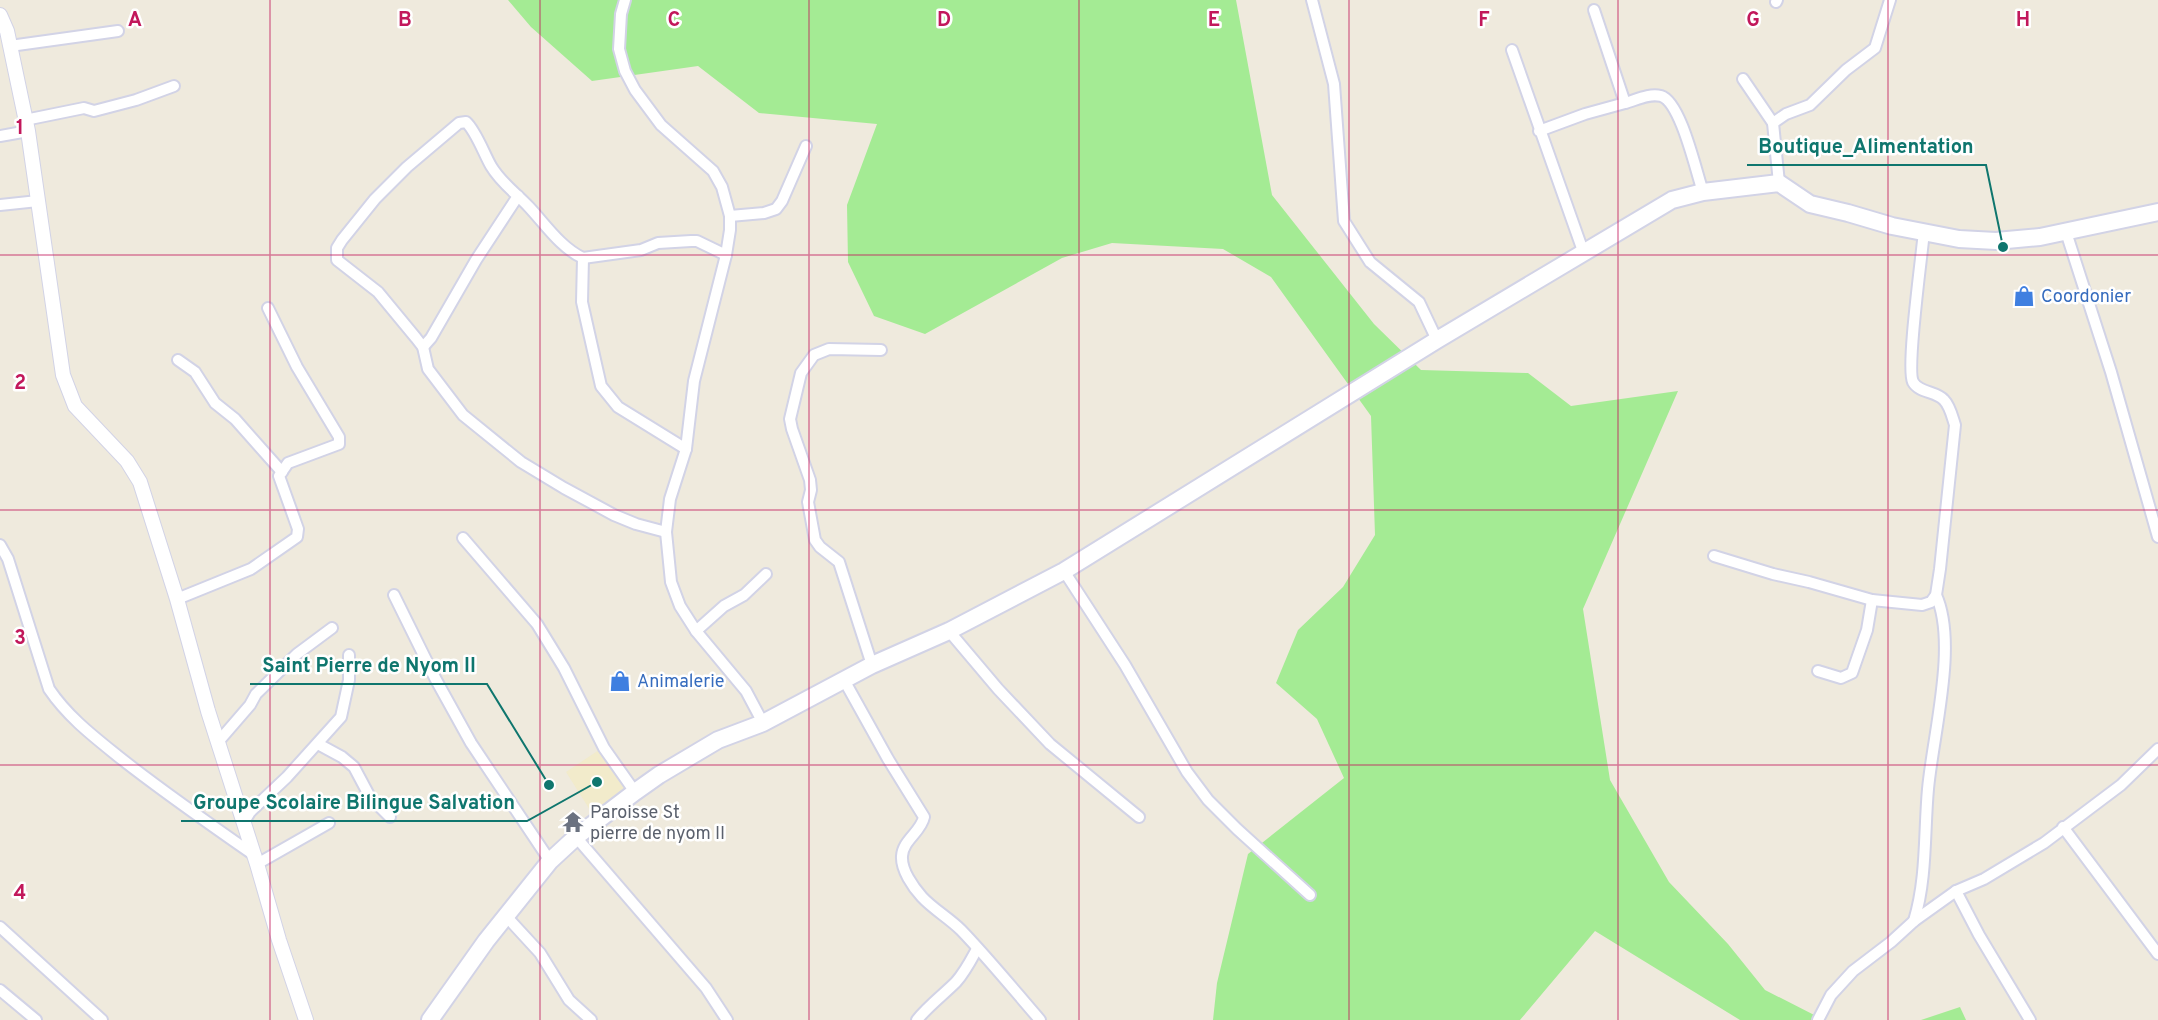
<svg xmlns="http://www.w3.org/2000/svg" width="2158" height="1020" font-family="Overpass,sans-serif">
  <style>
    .education { fill: #f2ebcb }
    .green { fill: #a4eb94 }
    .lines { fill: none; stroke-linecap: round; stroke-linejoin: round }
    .minor-casing { stroke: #d2d3e6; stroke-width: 14 }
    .tertiary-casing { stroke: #d2d3e6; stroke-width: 16 }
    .secondary-casing { stroke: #d2d3e6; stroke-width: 20 }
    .minor { stroke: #fff; stroke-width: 10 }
    .tertiary { stroke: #fff; stroke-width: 14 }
    .secondary { stroke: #fff; stroke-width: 16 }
    .grid { fill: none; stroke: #c2185b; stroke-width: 1.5; stroke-opacity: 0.55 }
    .labels { text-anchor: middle; stroke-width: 5; stroke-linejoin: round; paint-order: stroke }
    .shop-label { font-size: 18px; fill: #366cbe; stroke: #fff; text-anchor: start }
    .worship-label { font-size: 18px; fill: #5b616d; stroke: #fff; text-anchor: start }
    .grid-label { font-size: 20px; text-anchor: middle; font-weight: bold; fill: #c2185b; stroke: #fff; stroke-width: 5; stroke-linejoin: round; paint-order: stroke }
    .leader { fill: none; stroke: #0f766e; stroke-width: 2 }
    .callout-dot { fill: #0f766e; stroke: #fff; stroke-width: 2 }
    .callout-label { font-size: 20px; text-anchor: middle; font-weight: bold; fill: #0f766e; stroke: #fff; stroke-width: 5; stroke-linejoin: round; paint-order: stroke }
  </style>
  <rect width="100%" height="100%" fill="#efeadd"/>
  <path class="education" d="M599,750L628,792L595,818L566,772Z"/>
  <g class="green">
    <path d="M508,0H1236L1272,195L1374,324L1421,370L1528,373L1571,406L1678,391L1583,609L1610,780L1669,882L1728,944L1765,990L1824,1020H1740L1595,931L1520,1020H1213L1217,983L1248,854L1344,778L1317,719L1276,683L1298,630L1343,587L1375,535L1371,416L1271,277L1223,249L1112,243L1062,258L925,334L874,316L848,262L847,205L877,124L759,113L698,66L592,81L531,27Z"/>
    <path d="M1960,1007L1966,1020H1921Z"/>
  </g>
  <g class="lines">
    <defs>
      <g id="minor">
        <path d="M625,0L621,14L619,49L625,71L635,90L661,125L713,171L722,187L730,216V230L726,255L694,381L686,449L670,499L666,532L671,582L680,606L696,631L746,691L763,723"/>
        <path d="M1312,0L1334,84L1344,221L1370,262L1419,302L1437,340"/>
        <path d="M1776,2L1777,0"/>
        <path d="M10,46L118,31"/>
        <path d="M1512,50L1583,251"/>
        <path d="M1743,79L1773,123"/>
        <path d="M1625,103C1636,100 1649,93 1661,96C1681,102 1696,172 1703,192"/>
        <path d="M25,120L84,108L94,111L136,100L174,86"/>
        <path d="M1539,131L1585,114L1625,103L1594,10"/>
        <path d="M0,136L28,131"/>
        <path d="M1779,183L1773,123L1786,114L1810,105L1846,70L1875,48L1890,0"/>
        <path d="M0,205L38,201"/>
        <path d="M730,216L764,213L776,209L782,201L806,146"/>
        <path d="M2066,232L2111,372L2158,537"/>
        <path d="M583,258L641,250L658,243L691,241H697L726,255"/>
        <path d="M423,347L431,338L476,260L518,196"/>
        <path d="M178,360L195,372L215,403L235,419L282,472"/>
        <path d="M666,532L636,524L614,515L564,488L521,462L463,415L428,369L423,347L416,338L378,292L337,260V248L342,240L375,199L407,167L459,123L466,122C476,131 484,154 491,166C501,183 516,193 529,207C545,224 561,248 583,258L582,302L601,386L618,407L686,449"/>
        <path d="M463,538L537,624L564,668L604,748L635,792"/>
        <path d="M0,545L8,559L49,689C68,717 93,736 119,757C162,791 208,823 254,855"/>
        <path d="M1714,556L1773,574L1809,582L1872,600L1922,605L1931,602L1936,595L1940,569L1955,425C1952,416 1950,406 1944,400C1936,391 1919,393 1913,382C1906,368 1922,255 1924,231"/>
        <path d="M1064,571L1125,665L1187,772L1208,800L1237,829L1310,895"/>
        <path d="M394,595L435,678L471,743L550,861"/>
        <path d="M177,599L251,569L297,537L298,529L279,476L288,463L339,444V437L297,367L268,308"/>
        <path d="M696,631L724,606L744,595L766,574"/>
        <path d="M949,631L998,689L1050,744L1139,817"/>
        <path d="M872,665L839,562L820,547L815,540L808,502L811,490L810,480L792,429L790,419L801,373L814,355L829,349L881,350"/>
        <path d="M1818,671L1841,678L1852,673L1867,630L1872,600"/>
        <path d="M844,680L888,759L924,817C921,832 903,840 902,856C901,870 913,887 922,897C933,909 949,918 961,930C988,958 1014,990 1040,1020"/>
        <path d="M218,742L250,705L256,694L297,654L332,628"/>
        <path d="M318,744L342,757L354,767L370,797L390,817"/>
        <path d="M244,822L250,812L287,777L341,717L349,680V655"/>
        <path d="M2063,827L2158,954"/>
        <path d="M576,837L706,988L727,1020"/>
        <path d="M257,864L329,823"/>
        <path d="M1956,891L1979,935L2030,1020"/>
        <path d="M505,915L540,953L569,1000L591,1020"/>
        <path d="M1914,921C1927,878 1924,833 1928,789C1933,734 1958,644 1936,595"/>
        <path d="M0,927L102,1020"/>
        <path d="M0,990L36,1020"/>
        <path d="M917,1020C928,1006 943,995 956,982C965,972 971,960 977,949"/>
        <path d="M1818,1020L1831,995L1853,971L1891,942L1914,921L1956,891L1984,879L2044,843L2121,785L2158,749"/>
      </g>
      <path id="tertiary" d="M0,15L7,31L28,131L63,375L75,406L127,461L140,482L177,599L208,711L257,864L279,940L306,1020"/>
      <path id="secondary" d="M430,1020L486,941L550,861L576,837L635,792L659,775L718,740L763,723L872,665L949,631L1064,571L1437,340L1672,200L1703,192L1779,183L1810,204L1848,213L1892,226L1959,239L1996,241L2040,237L2158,212"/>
    </defs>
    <use href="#minor" class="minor-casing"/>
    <use href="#tertiary" class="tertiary-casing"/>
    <use href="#secondary" class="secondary-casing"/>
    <use href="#minor" class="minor"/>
    <use href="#tertiary" class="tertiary"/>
    <use href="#secondary" class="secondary"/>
  </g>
  <path class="grid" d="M270,0V1020M540,0V1020M809,0V1020M1079,0V1020M1349,0V1020M1618,0V1020M1888,0V1020M0,255H2158M0,510H2158M0,765H2158"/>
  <defs>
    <symbol id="shop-bare" viewBox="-9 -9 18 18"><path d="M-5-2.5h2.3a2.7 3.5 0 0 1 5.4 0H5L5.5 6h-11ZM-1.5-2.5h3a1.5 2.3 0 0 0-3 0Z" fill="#3f7fe0" stroke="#fff" stroke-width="2.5" paint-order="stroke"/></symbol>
    <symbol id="temple-bare" viewBox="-9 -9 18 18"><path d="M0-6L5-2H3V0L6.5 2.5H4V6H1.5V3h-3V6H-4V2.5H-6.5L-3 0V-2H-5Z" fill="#6b7280" stroke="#fff" stroke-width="2.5" paint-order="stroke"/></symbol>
  </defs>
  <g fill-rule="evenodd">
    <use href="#shop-bare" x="2009" y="281" width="30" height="30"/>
    <use href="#shop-bare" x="605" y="666" width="30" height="30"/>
    <use href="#temple-bare" x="558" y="807" width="30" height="30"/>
  </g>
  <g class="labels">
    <g class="shop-label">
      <text x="2041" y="302">Coordonier</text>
      <text x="637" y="687">Animalerie</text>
    </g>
    <g class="worship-label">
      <text x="590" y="818">Paroisse St<tspan x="590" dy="21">pierre de nyom II</tspan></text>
    </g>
  </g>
  <g class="grid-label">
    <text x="135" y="26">A</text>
    <text x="405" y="26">B</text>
    <text x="674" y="26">C</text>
    <text x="944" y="26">D</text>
    <text x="1214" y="26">E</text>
    <text x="1484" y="26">F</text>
    <text x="1753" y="26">G</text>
    <text x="2023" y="26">H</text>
    <text x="20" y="134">1</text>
    <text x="20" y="389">2</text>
    <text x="20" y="644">3</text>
    <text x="20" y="899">4</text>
  </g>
  <path class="leader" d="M2003 247L1986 165H1747M549 785L487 684H250M597 782L527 821H181"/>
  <g class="callout-dot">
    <circle cx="2003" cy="247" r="6"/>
    <circle cx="549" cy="785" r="6"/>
    <circle cx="597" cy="782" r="6"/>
  </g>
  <g class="callout-label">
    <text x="1866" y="153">Boutique_Alimentation</text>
    <text x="369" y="672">Saint Pierre de Nyom II</text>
    <text x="354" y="809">Groupe Scolaire Bilingue Salvation</text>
  </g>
</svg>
